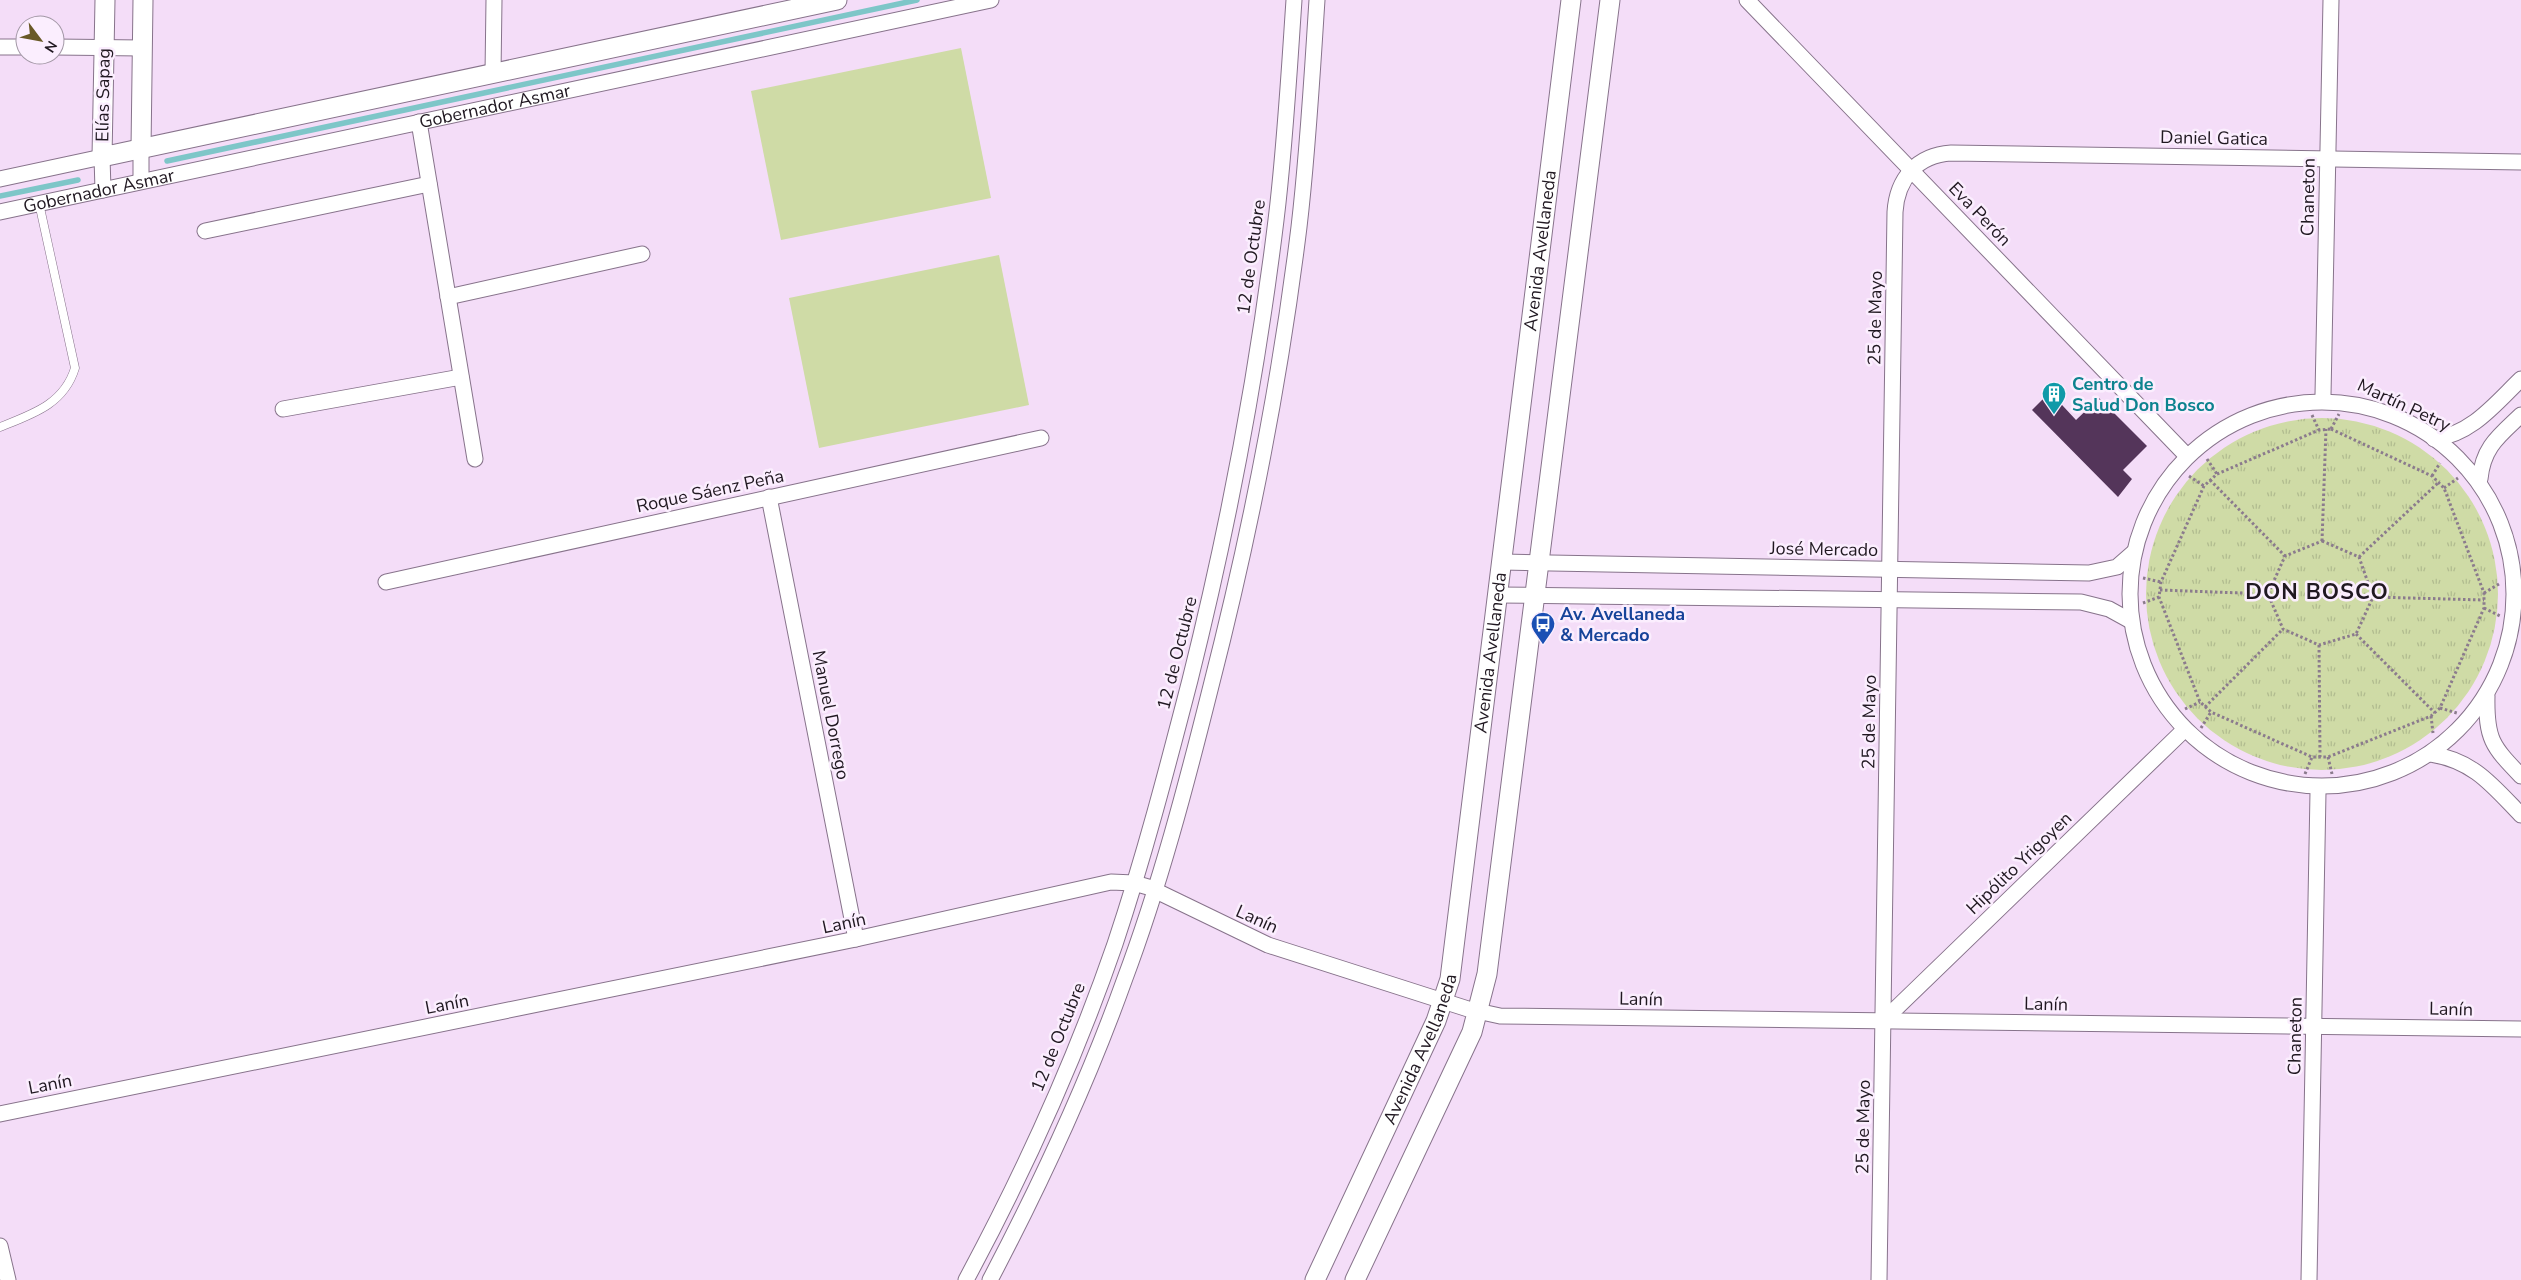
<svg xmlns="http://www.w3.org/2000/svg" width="2521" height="1280" font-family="'Nunito Sans',sans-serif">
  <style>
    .grass { fill: url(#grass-tufts) }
    .pitch { fill: #cfdba6 }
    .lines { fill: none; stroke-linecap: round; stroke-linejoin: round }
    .stream { stroke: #7ec6c8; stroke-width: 5.5 }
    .building { fill: #54355a }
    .service-casing { stroke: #87738b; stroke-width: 9 }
    .minor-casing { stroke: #87738b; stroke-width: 17 }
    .tertiary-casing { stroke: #87738b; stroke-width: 21 }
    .path { stroke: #8b7b8d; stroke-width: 3; stroke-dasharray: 2.5 2.5; stroke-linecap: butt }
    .service { stroke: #fff; stroke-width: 8 }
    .minor { stroke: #fff; stroke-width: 15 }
    .tertiary { stroke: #fff; stroke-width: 19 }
    .labels { text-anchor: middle; stroke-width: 5; stroke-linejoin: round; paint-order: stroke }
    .street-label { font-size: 18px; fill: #201821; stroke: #fbeefe }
    .culture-label { font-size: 18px; font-weight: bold; fill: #0d838f; stroke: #fbeefe; text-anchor: start }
    .transit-label { font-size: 18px; font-weight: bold; fill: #164399; stroke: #fbeefe; text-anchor: start }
    .district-label { font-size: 22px; font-weight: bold; letter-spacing: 1px; fill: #201821; stroke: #fbeefe }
  </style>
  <defs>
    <pattern id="grass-tufts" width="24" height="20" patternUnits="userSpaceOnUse" patternTransform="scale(1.25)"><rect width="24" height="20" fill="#cfdba6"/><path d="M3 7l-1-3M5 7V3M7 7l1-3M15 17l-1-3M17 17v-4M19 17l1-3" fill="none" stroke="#b1bb8f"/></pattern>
  </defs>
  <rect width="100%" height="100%" fill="#f4ddf8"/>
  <circle class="grass" cx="2322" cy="594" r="176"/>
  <g class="pitch">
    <path d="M961,48L991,198L781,240L751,91Z"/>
    <path d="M999,255L1029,405L819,448L789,298Z"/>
  </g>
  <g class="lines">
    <g class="stream">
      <path d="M167,161L917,0"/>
      <path d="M0,196L78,180"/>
    </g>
  </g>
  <path class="building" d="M2050,392L2076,420L2099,398L2147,446L2123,470L2132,479L2118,497L2032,410Z"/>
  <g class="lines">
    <defs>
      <path id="service" d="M0,427C33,414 64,404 75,368L39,203"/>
      <g id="minor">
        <path d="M1747,0L2186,455"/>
        <path d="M0,47H25"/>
        <path d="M55,47L142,48"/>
        <path d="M493,74L494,0"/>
        <path d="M419,122L475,459"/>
        <path d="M141,149V181"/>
        <path d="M0,179L102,157L103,190"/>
        <path id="s1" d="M0,212L991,0"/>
        <path d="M205,231L429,184"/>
        <path d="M448,297L642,254"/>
        <path d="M2323,395L2331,0"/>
        <circle cx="2322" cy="594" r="192"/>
        <path d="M283,409L461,377"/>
        <path d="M2434,439C2472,434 2495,404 2521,379"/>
        <path d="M2480,479C2483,447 2499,436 2521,415"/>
        <path d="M769,497L856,939"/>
        <path d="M1502,562L2089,573L2117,567L2133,553"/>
        <path d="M386,582L1041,438"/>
        <path d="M1498,595L2081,602L2109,609L2129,620"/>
        <path d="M2487,696C2486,739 2492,746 2521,776"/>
        <path d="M2431,754C2474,761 2492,785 2521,815"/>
        <path d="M1883,1021L2182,732"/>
        <path d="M0,1114L856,939L1111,882L1134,883L1148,887L1268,945L1468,1009L1500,1016L2521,1029"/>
        <path d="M0,1246L8,1280"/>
        <path d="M966,1280C1024,1172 1075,1060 1115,944C1144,857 1167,769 1190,680C1228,528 1257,376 1276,220C1285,147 1289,73 1294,0"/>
        <path d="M990,1280C1041,1183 1087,1084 1124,981C1160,885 1186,786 1211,686C1250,534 1280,382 1299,227C1308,151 1312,76 1317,0"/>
        <path d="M1879,1280L1895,212C1897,179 1917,155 1951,153L2521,162"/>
        <path d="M2309,1280L2318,792"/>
      </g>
      <g id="tertiary">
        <path d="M105,0L102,157L837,0"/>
        <path d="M141,149L143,0"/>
        <path id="s2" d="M1315,1280L1436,1021L1450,979L1571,0"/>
        <path d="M1355,1280L1472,1032L1487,974L1610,0"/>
      </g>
    </defs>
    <use href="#service" class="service-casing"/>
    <use href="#minor" class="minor-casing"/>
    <use href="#tertiary" class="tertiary-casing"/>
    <g class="path">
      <path d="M2312,415L2319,430"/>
      <path d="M2331,429L2432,476L2444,488L2484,593V608L2440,708L2431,716L2328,757H2312L2211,712L2200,702L2159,597L2161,582L2204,486L2217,474L2319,430Z"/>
      <path d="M2331,429L2339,414"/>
      <path d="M2207,459L2217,474"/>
      <path d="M2189,476L2204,486"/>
      <path d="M2432,476L2440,463"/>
      <path d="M2210,480L2285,556"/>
      <path d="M2444,488L2458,478"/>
      <path d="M2322,541L2359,557L2373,597L2356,634L2319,645L2283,629L2268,594L2285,556Z"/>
      <path d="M2322,541L2326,429"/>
      <path d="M2359,557L2438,483"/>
      <path d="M2143,578L2161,582"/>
      <path d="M2160,590L2268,594"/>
      <path d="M2484,593L2499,584"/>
      <path d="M2373,597L2484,600"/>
      <path d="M2143,603L2159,597"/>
      <path d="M2484,608L2500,616"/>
      <path d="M2356,634L2435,713"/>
      <path d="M2319,645L2320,757"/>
      <path d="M2205,707L2283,629"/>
      <path d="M2440,708L2457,713"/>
      <path d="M2185,709L2200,702"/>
      <path d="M2431,716L2433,733"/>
      <path d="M2201,728L2211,712"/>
      <path d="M2328,757L2332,774"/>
      <path d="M2305,774L2312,757"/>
    </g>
    <use href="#service" class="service"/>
    <use href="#minor" class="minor"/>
    <use href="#tertiary" class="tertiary"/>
  </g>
  <defs>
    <symbol id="building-pin" viewBox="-11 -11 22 30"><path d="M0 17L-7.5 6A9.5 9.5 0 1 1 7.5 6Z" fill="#0f9aa8" stroke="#fbeefe"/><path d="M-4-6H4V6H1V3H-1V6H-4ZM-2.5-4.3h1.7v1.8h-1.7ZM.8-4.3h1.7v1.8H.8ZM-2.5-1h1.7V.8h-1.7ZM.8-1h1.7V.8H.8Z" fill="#fff"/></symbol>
    <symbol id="bus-pin" viewBox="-11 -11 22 30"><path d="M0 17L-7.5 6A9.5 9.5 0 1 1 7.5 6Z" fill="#1a4fb4" stroke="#fbeefe"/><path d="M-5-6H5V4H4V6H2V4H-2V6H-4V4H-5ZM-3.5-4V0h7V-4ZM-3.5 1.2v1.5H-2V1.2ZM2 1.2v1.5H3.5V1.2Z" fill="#fff"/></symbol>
  </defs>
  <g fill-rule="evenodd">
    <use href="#building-pin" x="2040" y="380" width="28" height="38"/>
    <use href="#bus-pin" x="1529" y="610" width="28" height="38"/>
  </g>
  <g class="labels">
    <g class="street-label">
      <text transform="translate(103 95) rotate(-89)" y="6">Elías Sapag</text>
      <text dy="6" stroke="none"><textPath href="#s1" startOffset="506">Gobernador Asmar</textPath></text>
      <text transform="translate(2214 138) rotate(1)" y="6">Daniel Gatica</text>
      <text dy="6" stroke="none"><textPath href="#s1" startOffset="101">Gobernador Asmar</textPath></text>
      <text transform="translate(2308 197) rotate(-89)" y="6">Chaneton</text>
      <text transform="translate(1980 214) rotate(46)" y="6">Eva Perón</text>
      <text dy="6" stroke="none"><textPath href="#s2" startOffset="1064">Avenida Avellaneda</textPath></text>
      <text transform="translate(1251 257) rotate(-82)" y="6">12 de Octubre</text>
      <text transform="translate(1875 318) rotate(-89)" y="6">25 de Mayo</text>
      <text transform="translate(2404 405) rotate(25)" y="6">Martín Petry</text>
      <text transform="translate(710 491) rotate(-12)" y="6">Roque Sáenz Peña</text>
      <text transform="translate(1824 549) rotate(1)" y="6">José Mercado</text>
      <text transform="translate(1177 653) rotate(-76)" y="6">12 de Octubre</text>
      <text dy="6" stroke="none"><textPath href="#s2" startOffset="659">Avenida Avellaneda</textPath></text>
      <text transform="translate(831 715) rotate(79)" y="6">Manuel Dorrego</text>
      <text transform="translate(1869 722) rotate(-89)" y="6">25 de Mayo</text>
      <text transform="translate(2019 863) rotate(-44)" y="6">Hipólito Yrigoyen</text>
      <text transform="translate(1257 919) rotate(24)" y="6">Lanín</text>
      <text transform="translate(844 923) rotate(-12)" y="6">Lanín</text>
      <text transform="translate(1641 999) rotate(1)" y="6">Lanín</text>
      <text transform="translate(447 1004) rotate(-11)" y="6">Lanín</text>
      <text transform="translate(2046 1004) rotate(1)" y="6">Lanín</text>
      <text transform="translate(2451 1009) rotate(1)" y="6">Lanín</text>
      <text transform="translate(2295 1036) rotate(-89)" y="6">Chaneton</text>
      <text transform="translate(1058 1037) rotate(-68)" y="6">12 de Octubre</text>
      <text dy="6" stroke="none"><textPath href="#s2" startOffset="254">Avenida Avellaneda</textPath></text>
      <text transform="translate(50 1084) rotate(-11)" y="6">Lanín</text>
      <text transform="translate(1863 1127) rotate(-89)" y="6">25 de Mayo</text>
    </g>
    <g class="culture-label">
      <text x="2072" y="390">Centro de<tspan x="2072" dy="21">Salud Don Bosco</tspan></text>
    </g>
    <g class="transit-label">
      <text x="1560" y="620">Av. Avellaneda<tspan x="1560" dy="21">&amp; Mercado</tspan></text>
    </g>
    <g class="district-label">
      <text x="2317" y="599">DON BOSCO</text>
    </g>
  </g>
  <g transform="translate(40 40) rotate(122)"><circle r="24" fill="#fbeefe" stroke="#a398a6"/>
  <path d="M0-4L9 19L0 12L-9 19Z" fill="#695926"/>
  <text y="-8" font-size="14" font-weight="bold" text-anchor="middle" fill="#201821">N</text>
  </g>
</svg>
